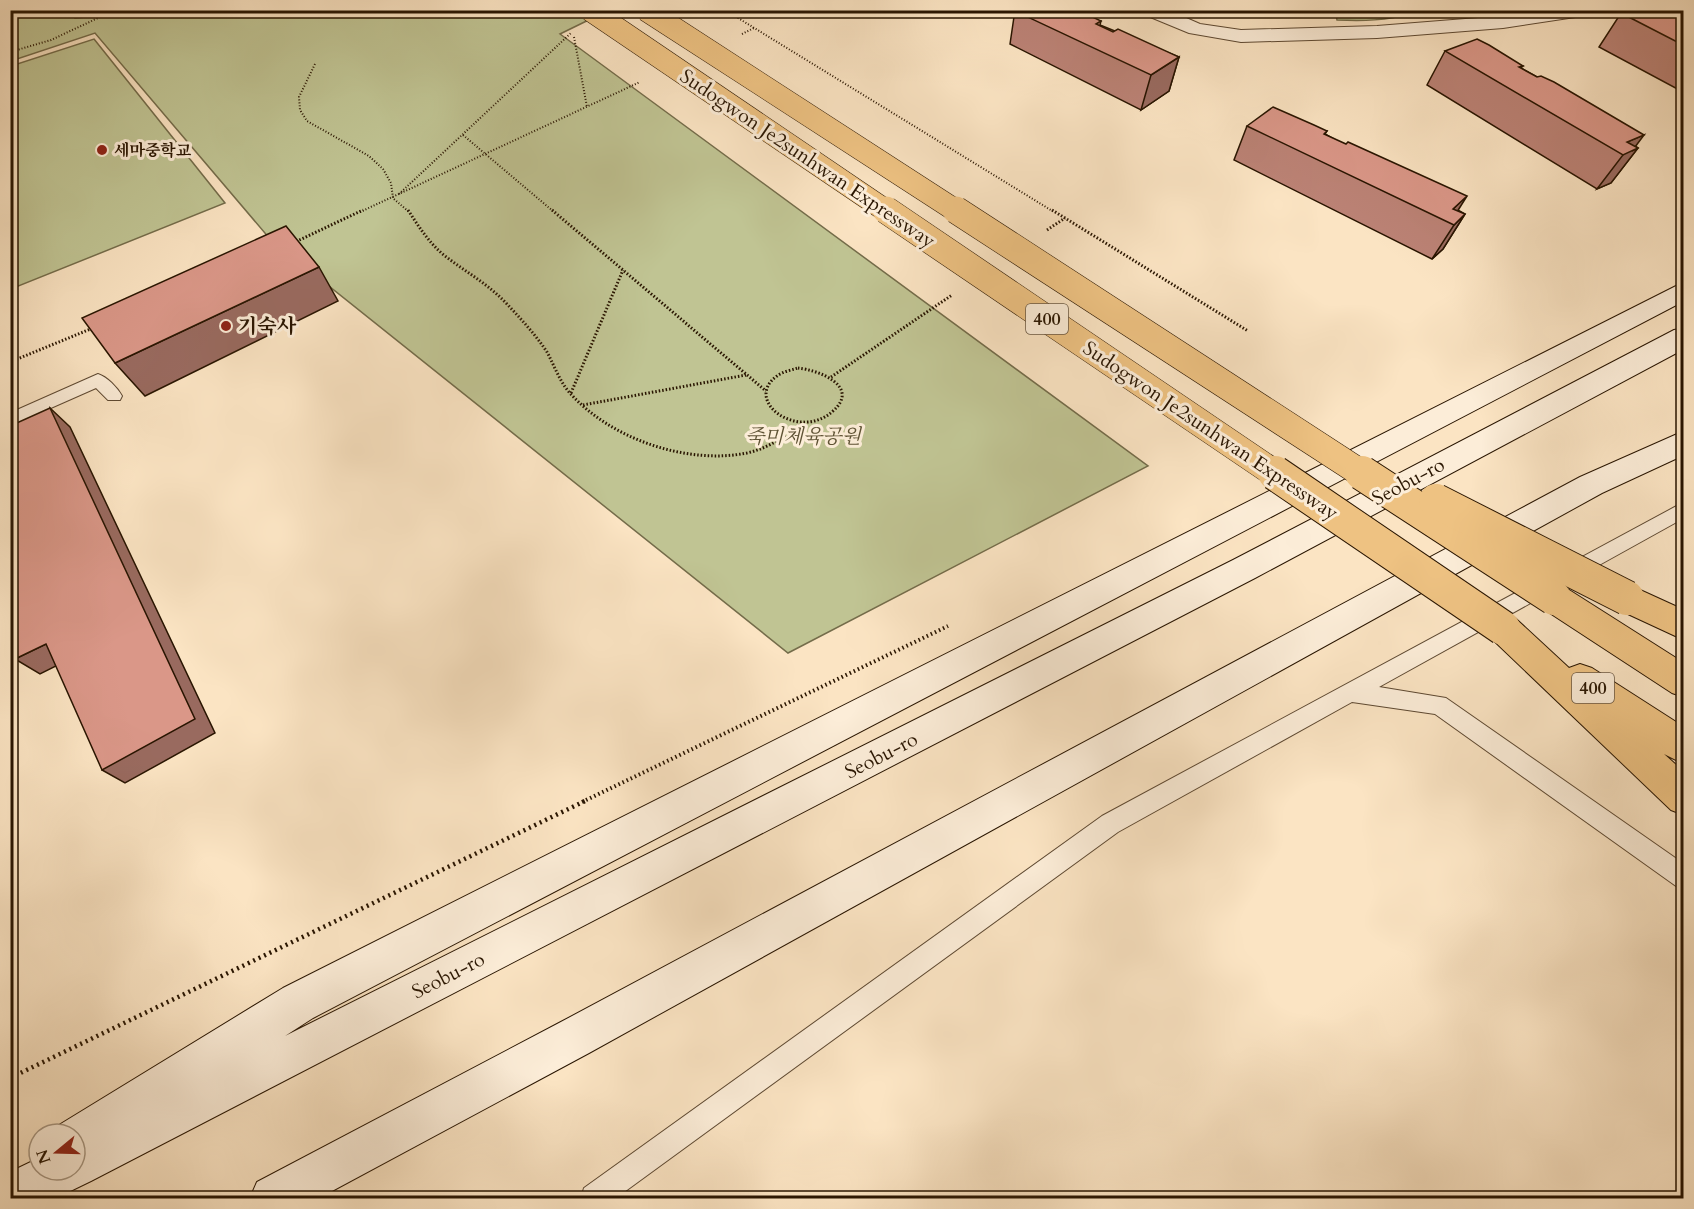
<svg xmlns="http://www.w3.org/2000/svg" width="1694" height="1209" font-family="Cardo,'Noto Serif KR',serif">
  <style>
    .green { fill: #c0c493; stroke: #746c4a; stroke-width: 1.5 }
    .lines { fill: none; stroke-linecap: round; stroke-linejoin: round }
    .lane-casing { stroke: #5e4932; stroke-width: 2 }
    .street-casing { stroke: #5e4932; stroke-width: 2 }
    .secondary-casing { stroke: #291501; stroke-width: 2 }
    .highway-casing { stroke: #291501; stroke-width: 2 }
    .path-far3 { stroke: #291501; stroke-width: 2; stroke-dasharray: 1 2; stroke-linecap: butt }
    .path-far2 { stroke: #291501; stroke-width: 3; stroke-dasharray: 1.5 2; stroke-linecap: butt }
    .path-far1 { stroke: #291501; stroke-width: 4; stroke-dasharray: 1.5 3; stroke-linecap: butt }
    .path { stroke: #291501; stroke-width: 4.5; stroke-dasharray: 2 4; stroke-linecap: butt }
    .lane { fill: #fcedd8; fill-rule: evenodd }
    .street { fill: #fcedd8; fill-rule: evenodd }
    .secondary { fill: #fcedd8; fill-rule: evenodd }
    .highway { fill: #eec282; fill-rule: evenodd }
    .highway-bridge-far2-casing { stroke: #291501; stroke-width: 23; stroke-linecap: butt }
    .highway-bridge-far1-casing { stroke: #291501; stroke-width: 28; stroke-linecap: butt }
    .highway-bridge-casing { stroke: #291501; stroke-width: 36; stroke-linecap: butt }
    .highway-bridge-far2 { stroke: #eec282; stroke-width: 22 }
    .highway-bridge-far1 { stroke: #eec282; stroke-width: 27 }
    .highway-bridge { stroke: #eec282; stroke-width: 34 }
    .wall { fill: #bb8275; stroke: #291501; stroke-width: 1.5 }
    .shaded-wall { fill: #996a5f; stroke: #291501; stroke-width: 1.5 }
    .building { fill: #da9788; stroke: #291501; stroke-width: 1.5 }
    .poi-dot { fill: #8f2418; stroke: #fcedd8; stroke-width: 2 }
    .labels { text-anchor: middle; stroke-width: 6; stroke-linejoin: round; paint-order: stroke }
    .far-poi-label { font-size: 16px; font-weight: bold; fill: #291501; stroke: #fcedd8; text-anchor: start }
    .shield { fill: #fcedd8; stroke: #685642; stroke-width: 1.5 }
    .shield-label { font-size: 18px; font-weight: bold; fill: #291501 }
    .street-label { font-size: 20px; fill: #291501; stroke: #fcedd8 }
    .poi-label { font-size: 20px; font-weight: bold; fill: #291501; stroke: #fcedd8; text-anchor: start }
    .park-label { font-size: 20px; font-style: italic; fill: #5e5234; stroke: #fcedd8 }
  </style>
  <rect width="100%" height="100%" fill="#fbe4c3"/>
  <filter id="stains"><feTurbulence type="fractalNoise" baseFrequency=".00333" numOctaves="4"/><feColorMatrix values="0 0 0 0 .2 0 0 0 0 .09 0 0 0 0 .02 0 0 0 .5 -.17"/></filter>
  <radialGradient id="worn" r=".72"><stop offset=".6" stop-color="#630" stop-opacity="0"/><stop offset="1" stop-color="#630" stop-opacity=".3"/></radialGradient>
  <g class="green">
    <path d="M22,10L66,11L75,18L108,15L130,10L607,11L560,34L1148,466L788,653L270,239L95,33L11,61L10,14Z"/>
    <path d="M1407,11L1411,13C1387,21 1362,21 1337,20L1335,11Z"/>
    <path d="M94,39L225,203L11,289V66Z"/>
  </g>
  <g class="lines">
    <defs>
      <g id="lane">
        <path d="M98,374C107,377 117,387 122,396L120,400H108L96,388L10,426V413Z"/>
        <path d="M1684,502V518L1379,687L1446,698L1684,864V889L1676,886L1435,714L1352,702L1118,832L616,1198H581L584,1188L1102,816Z"/>
      </g>
      <path id="street" d="M1141,10H1168L1200,24L1241,30L1377,26L1503,16L1540,10H1591L1589,14L1582,16L1503,28L1377,38L1241,42L1189,33L1143,14Z"/>
      <g id="secondary">
        <path d="M1684,282V301L313,1018L285,1036L1233,560L1674,330L1684,328V349L1255,578L91,1181L56,1198H10V1172L39,1158V1170H75V1134H55L59,1125L283,988Z"/>
        <path d="M1684,431V455L1602,493L589,1053L319,1198H250L257,1182L559,1023L1580,477Z"/>
      </g>
      <g id="highway">
        <path d="M1554,584L1566,588L1684,663V697L1672,693L1542,608L1538,598L1542,588Z"/>
        <path d="M1627,584L1684,610V640L1615,608L1611,598L1615,588Z"/>
        <path d="M1503,614L1515,618L1569,668L1580,664L1592,668L1684,727V764L1664,754L1684,772V815L1671,810L1491,638L1486,628L1491,618Z"/>
      </g>
    </defs>
    <use href="#lane" class="lane-casing"/>
    <use href="#street" class="street-casing"/>
    <use href="#secondary" class="secondary-casing"/>
    <use href="#highway" class="highway-casing"/>
    <g class="path-far3">
      <path d="M725,10L1054,212"/>
      <path d="M742,34L754,28"/>
      <path d="M574,37L587,107"/>
      <path d="M10,52L51,40L115,10"/>
      <path d="M315,64L299,97L300,110L307,121L369,156L383,169L391,183L393,198"/>
      <path d="M463,135L554,212"/>
      <path d="M399,194L571,33"/>
      <path d="M394,199L409,212"/>
      <path d="M360,212L640,82"/>
    </g>
    <g class="path-far2">
      <path d="M408,210C419,227 429,243 445,256C466,272 488,284 506,303C521,319 535,334 547,352C554,365 559,380 569,392C610,439 687,465 747,453C769,448 786,436 803,423"/>
      <path d="M552,210L766,391"/>
      <path d="M1052,210L1248,331"/>
      <path d="M1047,230L1065,218"/>
      <path d="M293,243L363,210"/>
      <path d="M10,362L93,328"/>
      <path d="M798,368C818,370 861,386 833,411C799,442 742,401 777,376C782,372 791,370 798,368Z"/>
      <path d="M831,377L952,295"/>
      <path d="M571,393L623,270"/>
      <path d="M583,405L746,375"/>
    </g>
    <path class="path-far1" d="M582,802L948,626"/>
    <path class="path" d="M10,1078L585,801"/>
    <use href="#lane" class="lane"/>
    <use href="#street" class="street"/>
    <use href="#secondary" class="secondary"/>
    <use href="#highway" class="highway"/>
    <defs>
      <g id="highway-bridge-far2">
        <path d="M590,10L888,212"/>
        <path d="M646,10L958,212"/>
      </g>
      <g id="highway-bridge-far1">
        <path d="M886,210L1277,475"/>
        <path d="M956,210L1364,475"/>
      </g>
      <g id="highway-bridge">
        <path d="M1275,473L1503,628"/>
        <path d="M1362,473L1554,598"/>
        <path d="M1436,501L1627,598"/>
      </g>
    </defs>
    <use href="#highway-bridge-far2" class="highway-bridge-far2-casing"/>
    <use href="#highway-bridge-far1" class="highway-bridge-far1-casing"/>
    <use href="#highway-bridge" class="highway-bridge-casing"/>
    <use href="#highway-bridge-far2" class="highway-bridge-far2"/>
    <use href="#highway-bridge-far1" class="highway-bridge-far1"/>
    <use href="#highway-bridge" class="highway-bridge"/>
  </g>
  <g class="wall">
    <path d="M1015,10L1101,21L1100,25L1179,57L1169,91L1141,110L1010,44Z"/>
    <path d="M1213,10H1255L1253,17L1213,13Z"/>
    <path d="M1621,13L1683,19V92L1599,47Z"/>
    <path d="M1445,51L1523,66L1521,68L1537,77L1638,148L1611,183L1597,189L1427,85Z"/>
    <path d="M1247,126L1327,131L1325,134L1465,214L1443,249L1432,259L1234,160Z"/>
  </g>
  <g class="shaded-wall">
    <path d="M1179,57L1169,91L1141,110L1151,75Z"/>
    <path d="M1644,135L1632,151L1638,148L1611,183L1597,189L1623,155L1627,142Z"/>
    <path d="M1467,196L1450,223L1453,209Z"/>
    <path d="M1465,214L1443,249L1432,259L1454,225Z"/>
    <path d="M319,267L338,301L145,396L115,363Z"/>
    <path d="M50,408L70,427L215,733L125,783L102,770Z"/>
    <path d="M46,644L70,659L40,674L15,659Z"/>
  </g>
  <g class="building">
    <path d="M1078,10L1101,21L1096,24L1113,32L1118,29L1179,57L1151,75L1015,11Z"/>
    <path d="M1629,10H1665L1683,19V45L1621,13Z"/>
    <path d="M1477,39L1489,45L1523,66L1519,67L1537,77L1541,76L1554,82L1644,135L1627,142L1638,148L1623,155L1445,51Z"/>
    <path d="M1273,107L1314,125L1327,131L1324,134L1346,144L1348,142L1467,196L1453,209L1465,214L1454,225L1247,126Z"/>
    <path d="M286,226L319,267L115,363L82,318Z"/>
    <path d="M50,408L195,719L102,770L46,644L15,659L10,646V426Z"/>
  </g>
  <g class="poi-dot">
    <circle cx="102" cy="150" r="6"/>
    <circle cx="226" cy="326" r="6"/>
  </g>
  <g class="labels">
    <g class="far-poi-label">
      <text x="114" y="156">세마중학교</text>
    </g>
    <g class="shield">
      <rect x="1026" y="304" width="42" height="30" rx="4.5"/>
      <rect x="1572" y="673" width="42" height="30" rx="4.5"/>
    </g>
    <g class="shield-label">
      <text x="1047" y="325">400</text>
      <text x="1593" y="694">400</text>
    </g>
    <g class="street-label">
      <text transform="translate(808 158) rotate(34)" y="7">Sudogwon Je2sunhwan Expressway</text>
      <text transform="translate(1211 430) rotate(34)" y="7">Sudogwon Je2sunhwan Expressway</text>
      <text transform="translate(1408 481) rotate(-28)" y="7">Seobu-ro</text>
      <text transform="translate(881 755) rotate(-27)" y="7">Seobu-ro</text>
      <text transform="translate(448 975) rotate(-27)" y="7">Seobu-ro</text>
    </g>
    <g class="poi-label">
      <text x="238" y="333">기숙사</text>
    </g>
    <g class="park-label">
      <text x="803" y="443">죽미체육공원</text>
    </g>
  </g>
  <rect width="1694" height="1209" fill="none" stroke="#fbe4c3" stroke-width="36"/>
  <rect x="12" y="12" width="1670" height="1185" fill="none" stroke="#291501" stroke-width="3"/>
  <rect x="18" y="18" width="1658" height="1173" fill="none" stroke="#291501" stroke-width="1.5"/>
  <g transform="translate(57 1152) rotate(251)"><circle r="28" fill="#fcedd8" stroke="#a89782" stroke-width="1.5"/>
  <path d="M0-4.5L10 22L0 15L-10 22Z" fill="#8f2418"/>
  <text y="-9" font-size="16" font-weight="bold" text-anchor="middle" fill="#291501">N</text>
  </g>
  <rect width="100%" height="100%" filter="url(#stains)"/>
  <rect width="100%" height="100%" fill="url(#worn)"/>
</svg>
